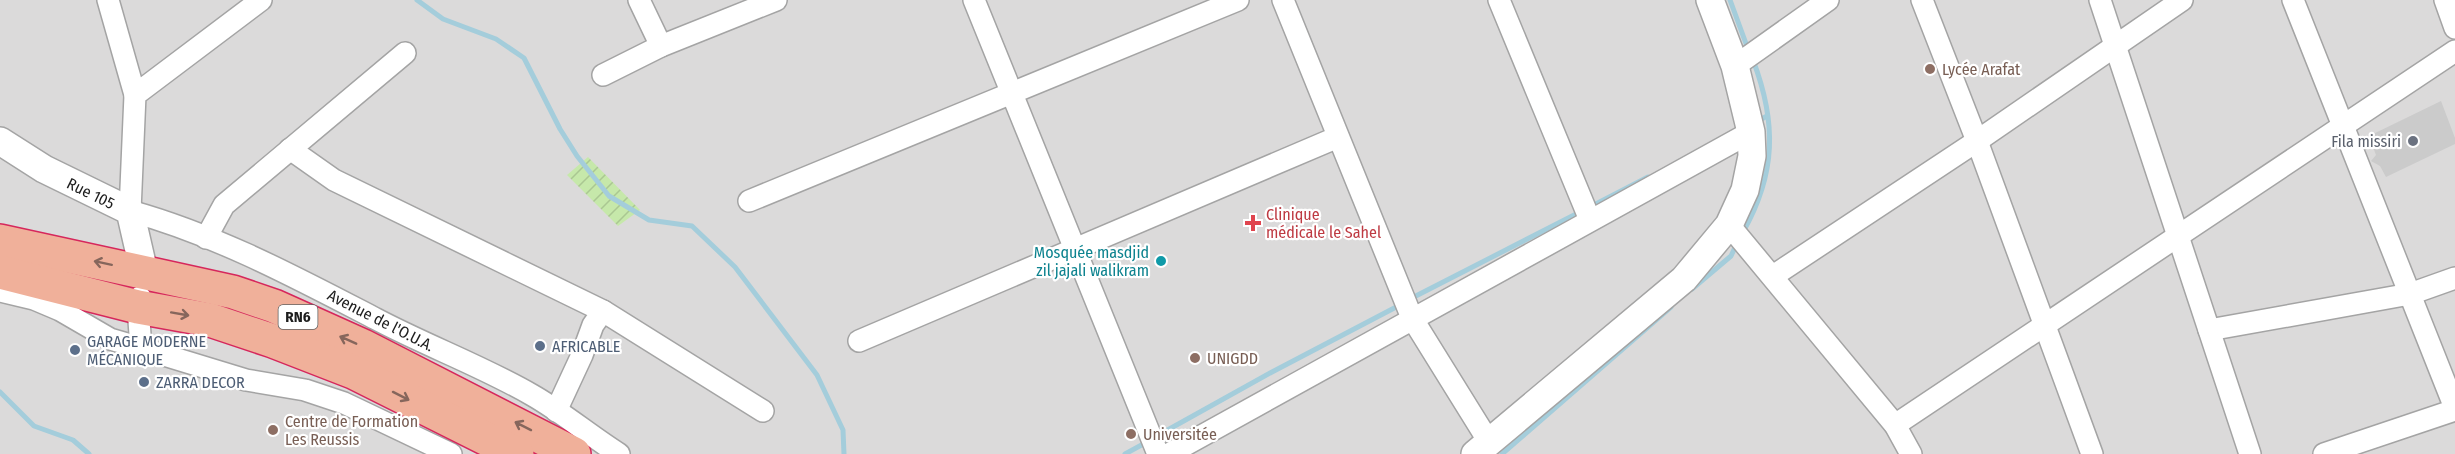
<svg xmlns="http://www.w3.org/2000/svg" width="2455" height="454" font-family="'Fira Sans Condensed',sans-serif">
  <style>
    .residential { fill: #dbdada }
    .religious { fill: #cbcbcb }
    .garden { fill: url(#garden-furrows) }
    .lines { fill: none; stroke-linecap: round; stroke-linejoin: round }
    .stream { stroke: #a4cddb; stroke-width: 5 }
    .minor-casing { stroke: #a4a4a4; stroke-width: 24 }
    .tertiary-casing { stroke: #a4a4a4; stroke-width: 30 }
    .trunk-casing { stroke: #d6275c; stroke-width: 36 }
    .minor { stroke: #fff; stroke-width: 21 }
    .tertiary { stroke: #fff; stroke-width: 27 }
    .trunk { stroke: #f0b09a; stroke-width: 33 }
    .oneway { stroke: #86665c }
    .education-dot { fill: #8d6e63; stroke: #fff; stroke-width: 2 }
    .worship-dot { fill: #6b7280; stroke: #fff; stroke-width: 2 }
    .health-dot { fill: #e0444e; stroke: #fff; stroke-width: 2 }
    .culture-dot { fill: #0f9aa8; stroke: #fff; stroke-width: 2 }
    .service-dot { fill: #5c6f8a; stroke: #fff; stroke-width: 2 }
    .labels { text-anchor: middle; stroke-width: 4.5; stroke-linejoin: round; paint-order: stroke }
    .shield { fill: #fff; stroke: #616161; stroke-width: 1.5 }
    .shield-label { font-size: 15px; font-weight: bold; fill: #1d1d1d }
    .education-label { font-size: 16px; fill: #785e54; stroke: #fff; text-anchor: start }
    .worship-label { font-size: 16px; fill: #5b616d; stroke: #fff; text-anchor: end }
    .street-label { font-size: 16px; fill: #1d1d1d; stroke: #fff }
    .health-label { font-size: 16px; fill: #be3a42; stroke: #fff; text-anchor: start }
    .culture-label { font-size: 16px; fill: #0d838f; stroke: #fff; text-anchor: end }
    .service-label { font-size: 16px; fill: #4e5e75; stroke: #fff; text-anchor: start }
  </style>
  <defs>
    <pattern id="garden-furrows" width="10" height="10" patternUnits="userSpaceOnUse" patternTransform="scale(1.5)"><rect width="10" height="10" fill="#c6e8aa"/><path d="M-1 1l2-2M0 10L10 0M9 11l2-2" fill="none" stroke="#aac792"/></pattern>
  </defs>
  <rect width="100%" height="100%" fill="#eeebe3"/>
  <rect class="residential" x="0" y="0" width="2455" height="454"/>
  <path class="religious" d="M2441,101L2455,138V144L2386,177L2380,166L2371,161L2376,155L2369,136Z"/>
  <path class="garden" d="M588,157L640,210L618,226L567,175Z"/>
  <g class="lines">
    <g class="stream">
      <path d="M417,0L443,19L496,39L524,58L560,129L577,156L609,196L649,220L692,226L735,267L817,375L843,430L844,454"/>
      <path d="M1730,0L1748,49"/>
      <path d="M1756,122L1767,116"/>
      <path d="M1590,207L1648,177"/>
      <path d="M1743,232C1776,174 1777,123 1753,60"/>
      <path d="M1692,289L1731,256L1737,243"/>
      <path d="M1408,300L1582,211"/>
      <path d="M0,392L34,426L73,440L89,454"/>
      <path d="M1155,437L1272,372L1400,305"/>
      <path d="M1125,454L1147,442"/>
      <path d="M1502,454L1671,307"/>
    </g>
    <defs>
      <g id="minor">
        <path d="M108,0L135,95"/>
        <path d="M261,0L135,95L130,211C217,235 297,278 376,319C427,346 482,366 532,395C562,412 589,435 619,454"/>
        <path d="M639,0L661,46"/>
        <path d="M974,0L1158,454"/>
        <path d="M1283,0L1412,318L1489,442"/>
        <path d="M1499,0L1590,220"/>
        <path d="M1922,0L1977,141L2092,454"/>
        <path d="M2100,0L2250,454"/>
        <path d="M2293,0L2455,408"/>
        <path d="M2445,0L2455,28"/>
        <path d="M1735,66L1828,0"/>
        <path d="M603,75L661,46L776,0"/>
        <path d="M290,149L334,180L603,311L593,325L582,355L556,411"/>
        <path d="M749,201L1238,0"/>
        <path d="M1729,225L1895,425L1911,454"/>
        <path d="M206,238L224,205L405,53"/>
        <path d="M1773,276L1977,141L2182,0"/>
        <path d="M0,291L34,299L60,310L110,339L141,348"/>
        <path d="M140,297L138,307L141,348L246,380L305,390L344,403L451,454"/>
        <path d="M603,311L763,411"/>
        <path d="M2209,330L2410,294L2455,278"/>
        <path d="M859,341L1338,137"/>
        <path d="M1895,425L2455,51"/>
        <path d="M1169,454L1751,132"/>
        <path d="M2324,454L2455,410"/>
      </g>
      <g id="tertiary">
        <path d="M0,141L44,169L130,211L144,272"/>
        <path d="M1475,454L1684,279L1729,225L1745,190L1752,156L1751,132L1735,66L1710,0"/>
      </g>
      <g id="trunk">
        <path d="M0,241L233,292L274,306L363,346L574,454"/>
        <path d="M0,272L138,307L210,320L273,341L353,372L517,454"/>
      </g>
    </defs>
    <use href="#minor" class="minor-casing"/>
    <use href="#tertiary" class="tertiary-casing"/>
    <use href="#trunk" class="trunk-casing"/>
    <use href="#minor" class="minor"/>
    <use href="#tertiary" class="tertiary"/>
    <use href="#trunk" class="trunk"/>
  </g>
  <defs><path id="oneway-shaft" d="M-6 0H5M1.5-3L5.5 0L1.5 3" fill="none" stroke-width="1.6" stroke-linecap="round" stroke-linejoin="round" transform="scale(1.5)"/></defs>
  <g class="oneway">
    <use href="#oneway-shaft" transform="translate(103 263) rotate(-168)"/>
    <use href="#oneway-shaft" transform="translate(180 314) rotate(10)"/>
    <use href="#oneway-shaft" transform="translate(348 340) rotate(-156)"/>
    <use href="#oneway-shaft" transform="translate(401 396) rotate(27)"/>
    <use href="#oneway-shaft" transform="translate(523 426) rotate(-153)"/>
  </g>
  <g class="education-dot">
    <circle cx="1930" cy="69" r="6"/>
    <circle cx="1195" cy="358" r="6"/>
    <circle cx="273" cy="430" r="6"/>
    <circle cx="1131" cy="434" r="6"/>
  </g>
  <circle class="worship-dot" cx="2413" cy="141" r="6"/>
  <path class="health-dot" d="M1250 214h6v6h6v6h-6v6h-6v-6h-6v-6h6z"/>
  <circle class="culture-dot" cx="1161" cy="261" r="6"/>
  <g class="service-dot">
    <circle cx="540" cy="346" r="6"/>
    <circle cx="75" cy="350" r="6"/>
    <circle cx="144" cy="382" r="6"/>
  </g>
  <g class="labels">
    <rect class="shield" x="278.5" y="305" width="39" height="24" rx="4.5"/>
    <g class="shield-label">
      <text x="298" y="322">RN6</text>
    </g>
    <g class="education-label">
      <text x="1942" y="75">Lycée Arafat</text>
      <text x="1207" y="364">UNIGDD</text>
      <text x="285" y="427">Centre de Formation<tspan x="285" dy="18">Les Reussis</tspan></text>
      <text x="1143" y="440">Universitée</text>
    </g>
    <g class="worship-label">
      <text x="2401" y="147">Fila missiri</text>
    </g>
    <g class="street-label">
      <text transform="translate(91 193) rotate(26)" y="6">Rue 105</text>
      <text transform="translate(381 320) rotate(27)" y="6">Avenue de l'O.U.A.</text>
    </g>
    <g class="health-label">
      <text x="1266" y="220">Clinique<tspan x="1266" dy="18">médicale le Sahel</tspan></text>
    </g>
    <g class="culture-label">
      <text x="1149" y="258">Mosquée masdjid<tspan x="1149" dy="18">zil jajali walikram</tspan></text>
    </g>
    <g class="service-label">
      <text x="87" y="347">GARAGE MODERNE<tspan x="87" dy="18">MÉCANIQUE</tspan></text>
      <text x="552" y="352">AFRICABLE</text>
      <text x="156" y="388">ZARRA DECOR</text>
    </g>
  </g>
</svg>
